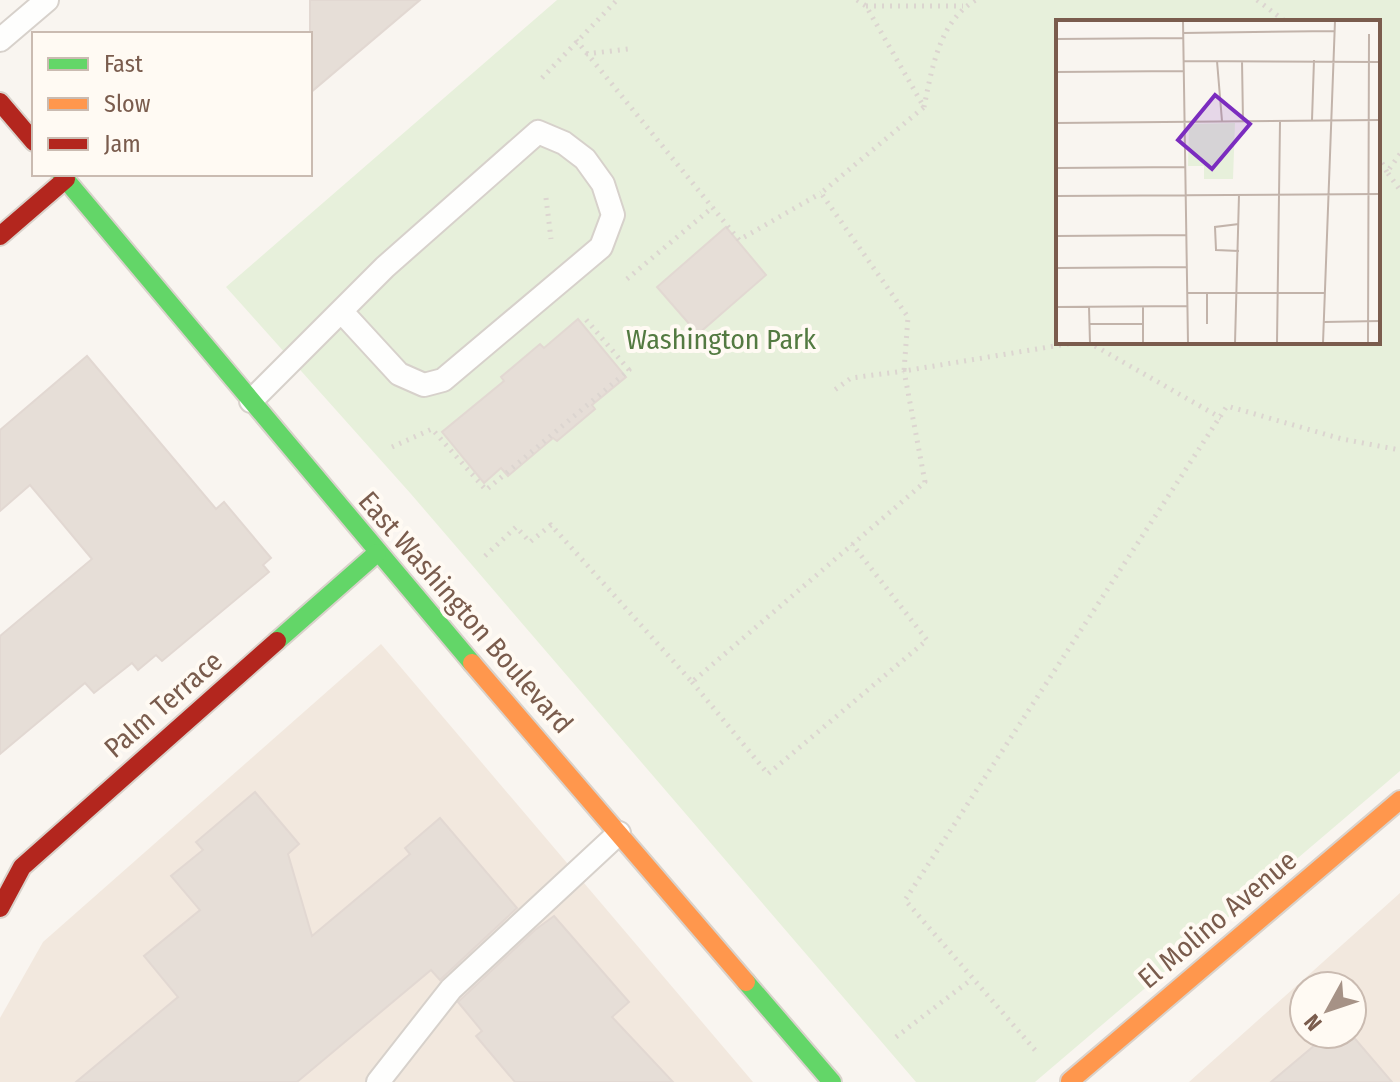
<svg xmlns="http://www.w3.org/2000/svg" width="1400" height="1082" font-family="'Fira Sans Condensed',sans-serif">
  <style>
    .residential { fill: #f2e8de; fill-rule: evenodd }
    .green { fill: #e7f0db; fill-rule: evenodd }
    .building { fill: #e6ded7; stroke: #e2d8d2; stroke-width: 2 }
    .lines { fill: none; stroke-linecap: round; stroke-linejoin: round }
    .lane-casing { stroke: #d7d1cb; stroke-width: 26 }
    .fast-casing { stroke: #d9d2cb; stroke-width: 22 }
    .slow-casing { stroke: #d9d2cb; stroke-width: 22 }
    .jam-casing { stroke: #d9d2cb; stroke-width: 22 }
    .path { stroke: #dcd5d0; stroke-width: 5; stroke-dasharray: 2 6; stroke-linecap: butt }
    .lane { stroke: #fefefd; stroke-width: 22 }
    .fast { stroke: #63d668; stroke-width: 18 }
    .slow { stroke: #ff974d; stroke-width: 18 }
    .jam { stroke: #b3261e; stroke-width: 18 }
    .labels { text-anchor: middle; stroke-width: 8; stroke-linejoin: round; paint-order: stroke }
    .park-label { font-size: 28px; fill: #537a41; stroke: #fffaf3 }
    .street-label { font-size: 28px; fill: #7a5c4d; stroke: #fffaf3 }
    .inset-road { fill: none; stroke: #c2b3aa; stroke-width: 2 }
    .view { fill: #7b2cbf; fill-opacity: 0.15; stroke: #7b2cbf; stroke-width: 4 }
    .inset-edge { fill: none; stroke: #7a5c4d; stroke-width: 4 }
  </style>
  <rect width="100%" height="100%" fill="#f9f5f0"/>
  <g class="residential">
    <path d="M381,644L753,1082H0V1018L43,942Z"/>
    <path d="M1400,893V1082H1189ZM1304,986H1352V1034H1304Z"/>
  </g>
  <path class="green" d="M557,0H1400V771L1035,1082H916L411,494L226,287ZM1058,22H1378V342H1058Z"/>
  <g class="building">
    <path d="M310,0H420L310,93Z"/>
    <path d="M726,227L766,275L698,334L657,287Z"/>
    <path d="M578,319L626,377L592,405L595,409L557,441L553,438L508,476L501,468L484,483L442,432L504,381L501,377L540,344L544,348Z"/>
    <path d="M87,356L216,509L224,502L271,558L263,565L269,572L162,661L156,655L138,670L132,663L94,693L85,683L0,754V636L92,559L30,485L0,511V430Z"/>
    <path d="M255,792L299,844L288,854L312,936L410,854L405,848L440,818L517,908L440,980L431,970L297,1082H76L178,997L144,956L200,910L171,876L203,850L196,842Z"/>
    <path d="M554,916L629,1002L612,1017L673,1082H515L476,1036L482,1031L458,1002L535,930Z"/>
    <path d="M1328,1034H1351L1392,1082H1271Z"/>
  </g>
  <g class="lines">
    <defs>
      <g id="lane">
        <path d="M0,40L47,0"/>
        <path d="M251,401L385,267L538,132L564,143L585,159L603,184L613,215L601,247L443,380L424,385L399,374L342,312"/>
        <path d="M378,1082L451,989L619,833"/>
      </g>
      <g id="fast">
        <path d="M61,174L472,663"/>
        <path d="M277,641L377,553"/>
        <path d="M746,982L832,1082"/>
      </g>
      <g id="slow">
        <path d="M472,663L746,982"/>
        <path d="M1070,1081L1400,800"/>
      </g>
      <g id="jam">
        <path d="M0,102L34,142"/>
        <path d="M0,236L66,179"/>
        <path d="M0,908L22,867L277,641"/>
      </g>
    </defs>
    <use href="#lane" class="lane-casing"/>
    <use href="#fast" class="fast-casing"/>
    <use href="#slow" class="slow-casing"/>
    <use href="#jam" class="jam-casing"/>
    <g class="path">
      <path d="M857,0L866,6L924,107L821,193L908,317L904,371L1079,342"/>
      <path d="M1257,0L1286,22"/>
      <path d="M866,6H963"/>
      <path d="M576,40L739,240L821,193"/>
      <path d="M586,54L628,49"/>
      <path d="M542,78L617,0"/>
      <path d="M924,107C932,69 939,21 976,0"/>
      <path d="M1400,154L1387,172L1400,190"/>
      <path d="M1378,156L1387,172"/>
      <path d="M546,198L551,239"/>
      <path d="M627,279L713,207"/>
      <path d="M1088,342L1221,418"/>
      <path d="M392,447L432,429L486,490L629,370L583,316"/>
      <path d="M485,556L516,527L530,542L551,525L692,682L925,482L904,371L851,378L832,392"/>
      <path d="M692,682L768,774L927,640L852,544"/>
      <path d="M896,1037L972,979"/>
      <path d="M1035,1050L905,900L1227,406L1342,439L1400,450"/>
    </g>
    <use href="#lane" class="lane"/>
    <use href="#fast" class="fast"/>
    <use href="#slow" class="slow"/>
    <use href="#jam" class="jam"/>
  </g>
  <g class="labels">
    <g class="park-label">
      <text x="721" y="349">Washington Park</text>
    </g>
    <g class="street-label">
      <text transform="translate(466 612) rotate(49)" y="10">East Washington Boulevard</text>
      <text transform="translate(163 704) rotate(-41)" y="10">Palm Terrace</text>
      <text transform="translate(1217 919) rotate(-40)" y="10">El Molino Avenue</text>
    </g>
  </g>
  <g transform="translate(1056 20)">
    <rect width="324" height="324" fill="#f9f5f0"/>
    <path d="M179,103L177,159H148V146H132L133,104Z" fill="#e7f0db"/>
    <path class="inset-road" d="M127,1L132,323M127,13L278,11M0,19L127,18M127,41L324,42M161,41L166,101M186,41L187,101M0,52L127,51M256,100L258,40M0,103L324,100M0,148L130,147M0,176L324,174M183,204L159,207L160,230L183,231M0,216L131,215M0,248L131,247M132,273H269M151,273V304M0,287L132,286M33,287L34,323M87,287V323M268,302L324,301M33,304H87M179,323L183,175M221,323L224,102M267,323L279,1M312,323L313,14"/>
    <path class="view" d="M159,75L194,104L156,149L122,120Z"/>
    <rect width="324" height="324" class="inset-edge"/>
  </g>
  <rect x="32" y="32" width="280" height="144" fill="#fffaf3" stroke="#cabbb1" stroke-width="2"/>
  <rect x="48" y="58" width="40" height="12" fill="#63d668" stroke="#cabbb1" stroke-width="2"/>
  <text x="104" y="72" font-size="24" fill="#7a5c4d">Fast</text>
  <rect x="48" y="98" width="40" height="12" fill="#ff974d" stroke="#cabbb1" stroke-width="2"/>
  <text x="104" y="112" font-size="24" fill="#7a5c4d">Slow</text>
  <rect x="48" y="138" width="40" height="12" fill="#b3261e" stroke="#cabbb1" stroke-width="2"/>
  <text x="104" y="152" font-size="24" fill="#7a5c4d">Jam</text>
  <g transform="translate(1328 1010) rotate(230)"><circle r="38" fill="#fffaf3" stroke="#cabbb1" stroke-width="2"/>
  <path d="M0-6L14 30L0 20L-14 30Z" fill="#a69286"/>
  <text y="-12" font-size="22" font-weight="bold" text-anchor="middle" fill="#7a5c4d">N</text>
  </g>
</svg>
